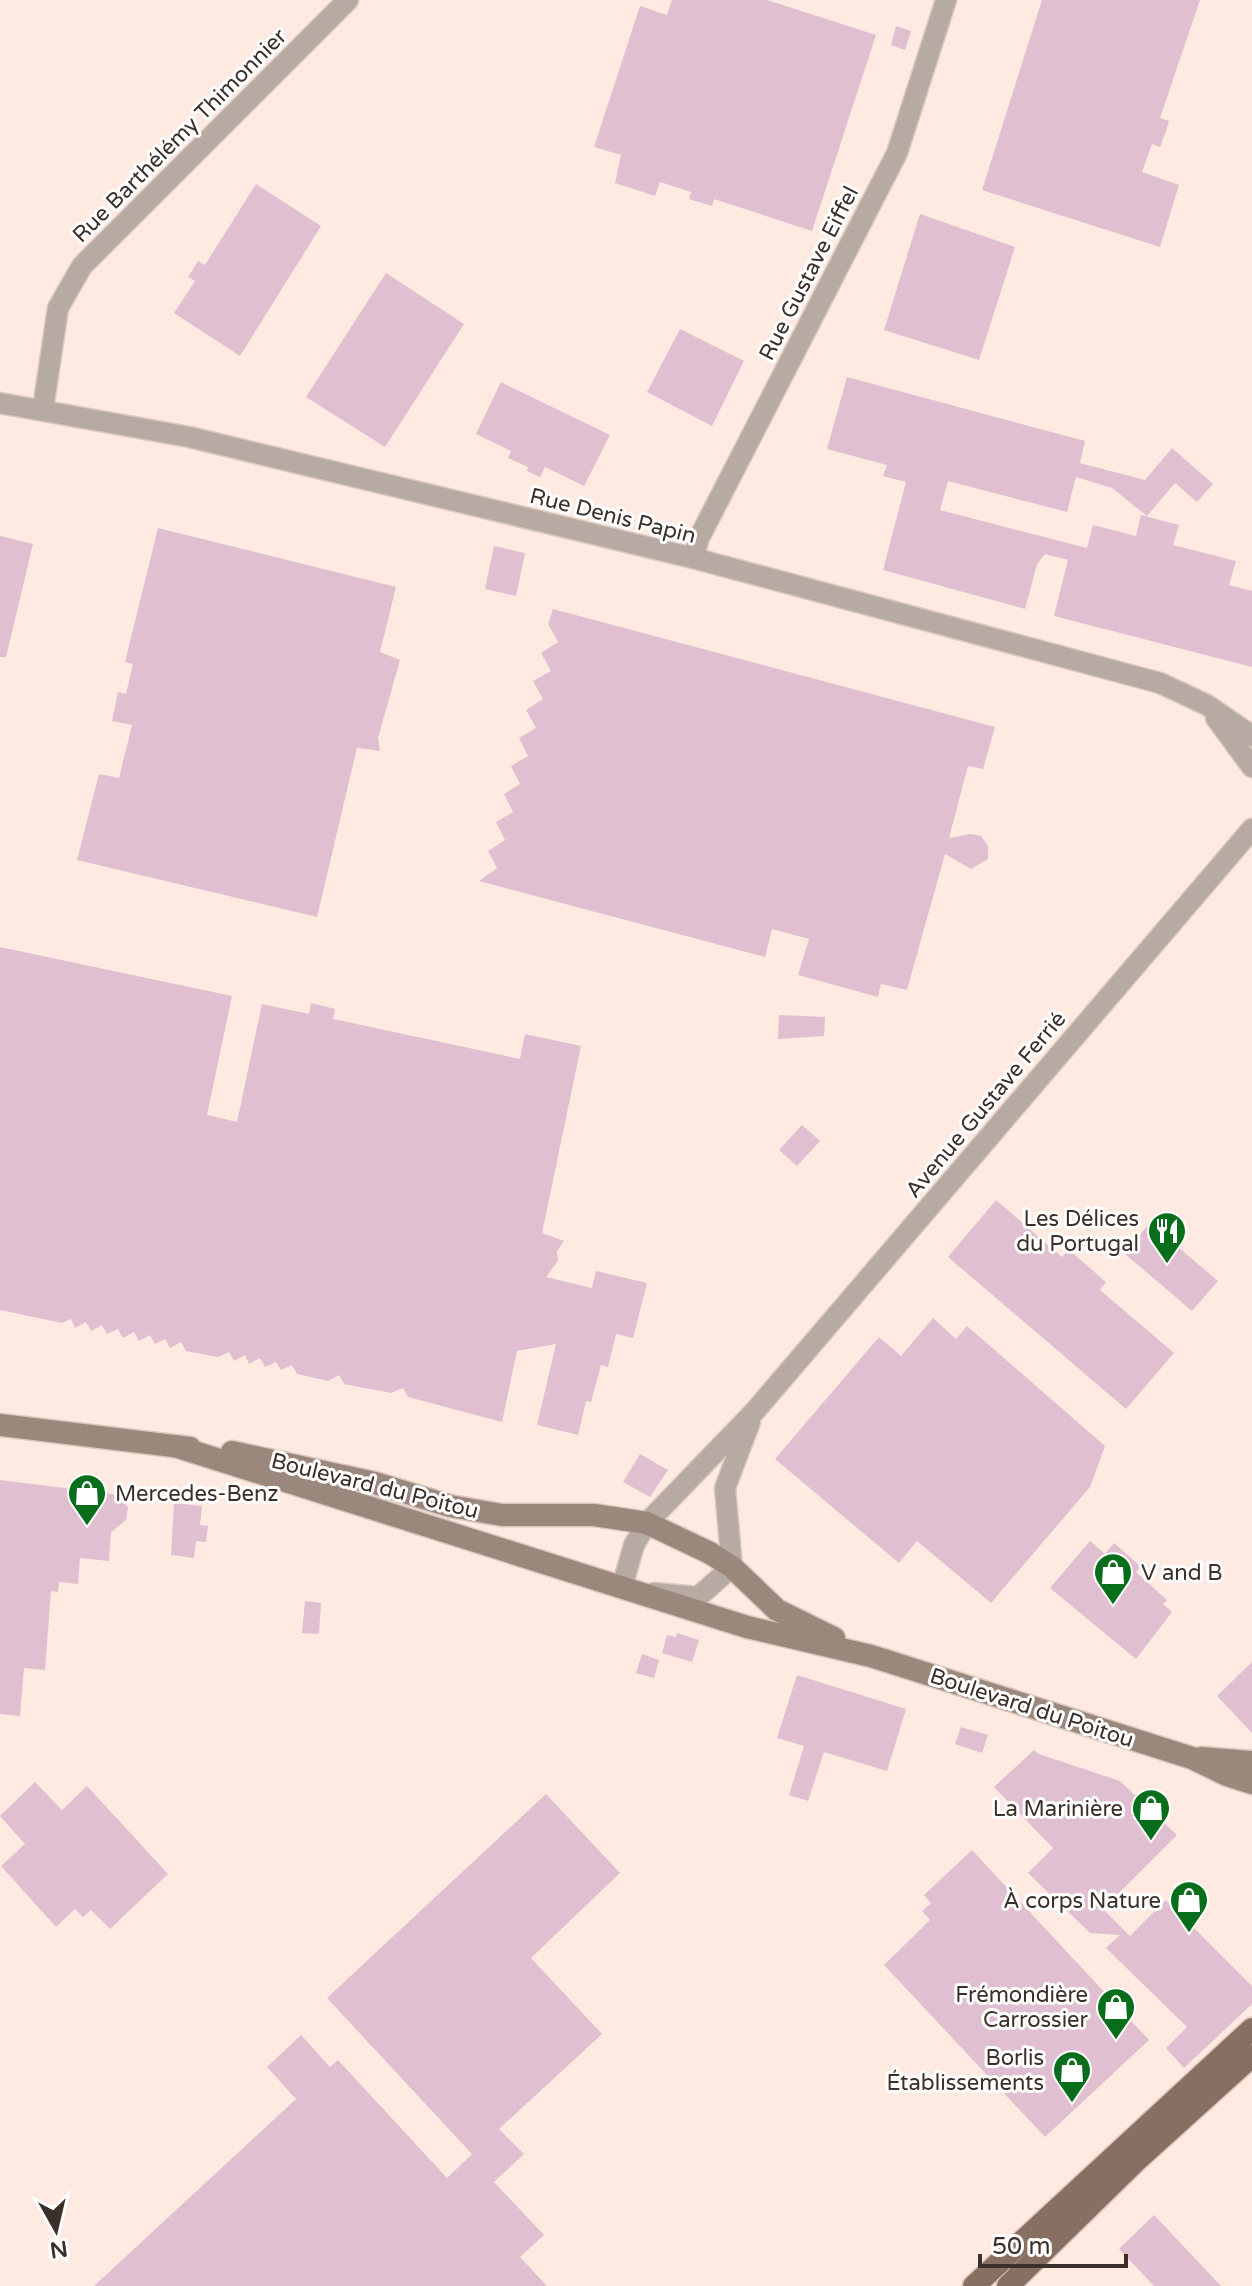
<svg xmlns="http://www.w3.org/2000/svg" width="1252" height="2286" font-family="'Varela Round',sans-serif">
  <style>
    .building { fill: #e0c0d0 }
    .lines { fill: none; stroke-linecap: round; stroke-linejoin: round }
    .minor-casing { stroke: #dbc8bf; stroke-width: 23 }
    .secondary-casing { stroke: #dbc8bf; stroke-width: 25 }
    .primary-casing { stroke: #dbc8bf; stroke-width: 25 }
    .minor { stroke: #b7aaa2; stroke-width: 20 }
    .secondary { stroke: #9b887d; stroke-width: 22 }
    .primary { stroke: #877062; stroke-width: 22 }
    .labels { text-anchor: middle; stroke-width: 6; stroke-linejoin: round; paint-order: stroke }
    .street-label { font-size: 22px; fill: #3b2f29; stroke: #fff }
    .poi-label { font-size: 22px; fill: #3b2f29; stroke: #fff; text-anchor: end }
  </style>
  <rect width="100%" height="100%" fill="#feeae0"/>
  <g class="building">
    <path d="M672,0H767L876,35L812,231L714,199L712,206L689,199L691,192L660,182L655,196L615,183L621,155L594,147L640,6L667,15Z"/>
    <path d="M1042,0H1200L1160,118L1169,121L1166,131L1160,147L1152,144L1142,172L1179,185L1160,247L982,190Z"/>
    <path d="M896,26L911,31L905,50L891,45Z"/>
    <path d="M256,184L321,226L240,356L174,313L195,281L188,277L198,261L205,265Z"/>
    <path d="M920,214L1015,247L979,360L884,330Z"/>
    <path d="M386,273L464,324L385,447L306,397Z"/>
    <path d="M680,329L744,361L712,426L647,392Z"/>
    <path d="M847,377L1085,441L1080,463L1145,480L1172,448L1213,484L1197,502L1175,483L1147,516L1112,488L1076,477L1067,512L948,481L940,510L1087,548L1093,525L1136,536L1141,515L1179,525L1173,545L1236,561L1229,585L1252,591V667L1054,616L1068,560L1045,554L1037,564L1025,609L883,570L906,482L883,476L887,465L827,449Z"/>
    <path d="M501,382L610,435L584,486L545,467L540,477L527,471L528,467L508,458L511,451L476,434Z"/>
    <path d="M158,528L396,587L380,652L400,660L378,738L380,751L357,748L317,917L77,860L99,774L119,778L132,725L112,721L118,692L126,694L133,664L125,662Z"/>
    <path d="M0,536L33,544L6,657H0Z"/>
    <path d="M494,546L525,553L516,596L485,589Z"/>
    <path d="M553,609L995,727L983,769L968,766L949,838L971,834L981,836L988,846V859L971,869L945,854L907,990L881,984L878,997L798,975L809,939L772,929L765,957L479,881L497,868L488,851L505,840L496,822L513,812L504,794L520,784L511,766L528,756L519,738L536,728L526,710L543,699L533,681L551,671L541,653L558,642L548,624Z"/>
    <path d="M0,947L232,996L207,1115L237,1122L262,1004L309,1014L311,1003L335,1009L333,1019L520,1059L525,1034L581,1046L542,1233L564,1241L557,1251L558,1261L546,1277L592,1288L596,1271L647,1283L633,1338L616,1334L608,1367L601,1365L591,1402L586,1401L578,1435L537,1425L556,1344L517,1351L502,1422L408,1397L403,1388L391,1393L344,1384L339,1375L328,1381L297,1374L292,1365L281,1370L276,1362L265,1367L260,1358L249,1364L245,1355L234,1361L229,1352L218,1357L186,1351L181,1342L170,1348L165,1339L155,1344L150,1335L139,1341L134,1332L123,1338L118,1329L107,1334L102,1325L91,1331L86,1322L75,1328L71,1319L62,1323L0,1310Z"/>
    <path d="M779,1015L825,1017L824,1036L778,1039Z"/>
    <path d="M802,1125L820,1141L797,1166L779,1150Z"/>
    <path d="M996,1200L1062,1257L1069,1250L1106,1282L1100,1290L1174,1353L1126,1409L948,1257Z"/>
    <path d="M1150,1223L1218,1281L1192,1311L1124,1253Z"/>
    <path d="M933,1318L956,1339L967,1326L1105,1446L1090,1487L991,1603L917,1541L899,1563L775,1459L879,1337L901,1356Z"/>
    <path d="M640,1454L668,1470L650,1497L623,1482Z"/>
    <path d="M0,1480L113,1494L128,1507L126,1520L111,1532L109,1561L80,1558L78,1584L59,1582L58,1592L51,1591L45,1670L24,1668L20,1716L0,1714Z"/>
    <path d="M174,1503L202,1506L200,1525L208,1526L206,1542L196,1541L194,1558L171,1555Z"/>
    <path d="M1090,1541L1105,1554L1114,1543L1141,1567L1136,1572L1167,1600L1163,1604L1172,1612L1136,1659L1050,1588Z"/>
    <path d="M305,1601L321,1603L319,1634L302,1633Z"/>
    <path d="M677,1633L699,1640L692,1662L662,1653L667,1635L676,1637Z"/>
    <path d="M642,1654L659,1660L654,1678L636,1673Z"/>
    <path d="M1252,1662V1733L1217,1696Z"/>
    <path d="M797,1675L906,1709L887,1771L824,1752L808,1801L789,1795L804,1746L777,1738Z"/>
    <path d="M961,1727L988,1735L982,1753L955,1744Z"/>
    <path d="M1034,1750L1039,1754L1120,1781L1177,1835L1103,1909L1130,1936L1166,1900L1252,1986V2004L1184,2068L1166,2048L1187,2027L1106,1948L1120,1935L1090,1933L1028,1873L1053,1848L994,1787Z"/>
    <path d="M35,1782L62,1810L87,1786L168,1874L110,1929L91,1910L83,1917L75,1909L56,1927L1,1866L25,1844L0,1816Z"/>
    <path d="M546,1794L620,1873L531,1958L602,2034L499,2129L524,2154L494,2182L544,2235L520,2257L547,2286H94L296,2099L267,2067L301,2035L330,2067L338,2060L447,2178L472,2154L327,1998Z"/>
    <path d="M972,1850L1149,2040L1045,2137L884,1965L930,1920L922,1911L931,1903L924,1895Z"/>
    <path d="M1154,2215L1221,2286H1154L1119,2249Z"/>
  </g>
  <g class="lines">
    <defs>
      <g id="minor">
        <path d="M0,403L189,437L693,558L1160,683L1207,705L1252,736"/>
        <path d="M43,409L58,308L82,266L348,0"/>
        <path d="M693,558L699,538L897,153L946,0"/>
        <path d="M1216,718L1252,767"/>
        <path d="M622,1587L634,1545L647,1523L755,1411L1252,829"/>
        <path d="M654,1593L698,1597L732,1567L725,1488L750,1422"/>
      </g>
      <g id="secondary">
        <path d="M0,1425L190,1448"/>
        <path d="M175,1446L747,1627L871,1656L1192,1758L1227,1775L1252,1783"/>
        <path d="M232,1452L375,1483L450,1506L502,1515H594L647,1523L710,1553L732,1567L777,1610L834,1638"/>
        <path d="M1201,1758L1252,1762"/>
      </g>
      <g id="primary">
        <path d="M974,2286L1252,2029"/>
        <path d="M1008,2286L1139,2158L1252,2056"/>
      </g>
    </defs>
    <use href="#minor" class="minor-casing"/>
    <use href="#secondary" class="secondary-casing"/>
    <use href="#primary" class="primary-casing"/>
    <use href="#minor" class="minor"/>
    <use href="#secondary" class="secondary"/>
    <use href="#primary" class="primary"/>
  </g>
  <defs>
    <symbol id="restaurant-pin" viewBox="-11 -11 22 30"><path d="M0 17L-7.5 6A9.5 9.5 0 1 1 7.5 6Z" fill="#086e1c" stroke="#fff"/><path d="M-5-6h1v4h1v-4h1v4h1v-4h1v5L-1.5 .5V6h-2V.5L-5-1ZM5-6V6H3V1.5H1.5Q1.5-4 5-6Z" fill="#fff"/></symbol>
    <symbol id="shop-pin" viewBox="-11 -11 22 30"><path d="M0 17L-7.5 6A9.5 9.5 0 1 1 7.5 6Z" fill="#086e1c" stroke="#fff"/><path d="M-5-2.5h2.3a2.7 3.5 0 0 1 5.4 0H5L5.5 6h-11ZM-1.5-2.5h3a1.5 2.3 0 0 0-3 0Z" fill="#fff"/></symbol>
  </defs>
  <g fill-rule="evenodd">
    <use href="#restaurant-pin" x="1145" y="1209" width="44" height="60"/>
    <use href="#shop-pin" x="65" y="1471" width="44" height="60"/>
    <use href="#shop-pin" x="1091" y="1550" width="44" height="60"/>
    <use href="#shop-pin" x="1129" y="1786" width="44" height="60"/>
    <use href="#shop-pin" x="1167" y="1878" width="44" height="60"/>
    <use href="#shop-pin" x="1094" y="1985" width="44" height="60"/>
    <use href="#shop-pin" x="1050" y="2048" width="44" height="60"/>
  </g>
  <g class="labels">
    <g class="street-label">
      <text transform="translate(179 135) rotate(-45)" y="8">Rue Barthélémy Thimonnier</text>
      <text transform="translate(808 273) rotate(-63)" y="8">Rue Gustave Eiffel</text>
      <text transform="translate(613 515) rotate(14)" y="8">Rue Denis Papin</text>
      <text transform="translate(985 1104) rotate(-50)" y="8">Avenue Gustave Ferrié</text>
      <text transform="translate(375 1485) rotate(14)" y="8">Boulevard du Poitou</text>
      <text transform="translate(1032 1707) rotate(18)" y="8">Boulevard du Poitou</text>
    </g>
    <g class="poi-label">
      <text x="1139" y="1226">Les Délices<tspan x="1139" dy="25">du Portugal</tspan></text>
      <text x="115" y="1501" text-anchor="start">Mercedes-Benz</text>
      <text x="1141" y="1580" text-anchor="start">V and B</text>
      <text x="1123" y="1816">La Marinière</text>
      <text x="1161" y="1908">À corps Nature</text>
      <text x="1088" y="2002">Frémondière<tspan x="1088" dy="25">Carrossier</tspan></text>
      <text x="1044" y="2065">Borlis<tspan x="1044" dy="25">Établissements</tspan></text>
    </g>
  </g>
  <g transform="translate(56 2230) rotate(172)" stroke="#ffffff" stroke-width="6" paint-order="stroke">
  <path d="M0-6L14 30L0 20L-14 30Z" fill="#3b2f29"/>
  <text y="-12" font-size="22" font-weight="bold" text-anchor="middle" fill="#3b2f29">N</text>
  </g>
  <path d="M980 2254v12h146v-12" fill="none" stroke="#3b2f29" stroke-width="4"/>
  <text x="992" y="2254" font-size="24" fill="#3b2f29" stroke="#ffffff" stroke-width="6" paint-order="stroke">50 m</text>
</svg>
